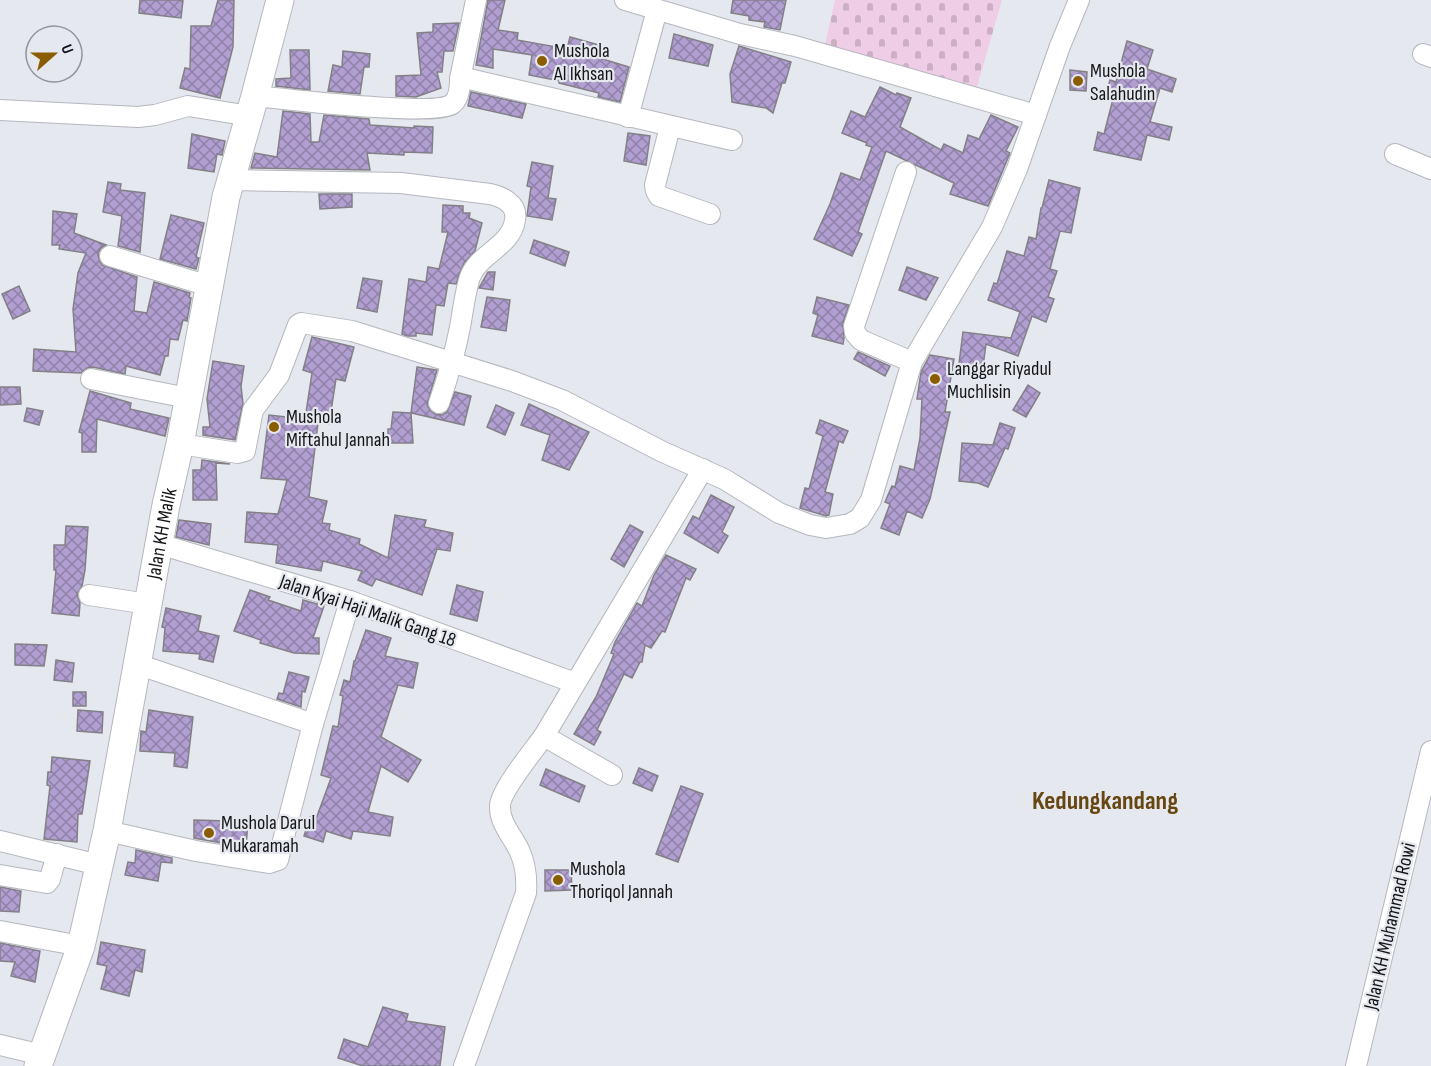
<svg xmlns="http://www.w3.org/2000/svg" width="1431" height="1066" font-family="'Sofia Sans Condensed',sans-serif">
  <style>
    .cemetery { fill: url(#cemetery-stones) }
    .building { fill: url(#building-cross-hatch); stroke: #828086; stroke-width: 1.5 }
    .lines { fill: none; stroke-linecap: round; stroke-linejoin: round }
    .street-casing { stroke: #b5b7be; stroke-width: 22 }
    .secondary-casing { stroke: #b5b7be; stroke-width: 29 }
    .street { stroke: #fff; stroke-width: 20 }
    .secondary { stroke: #fff; stroke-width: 27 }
    .poi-dot { fill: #8a5d00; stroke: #e6e8ef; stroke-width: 2 }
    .labels { text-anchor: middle; stroke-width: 4.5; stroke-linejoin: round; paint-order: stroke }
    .poi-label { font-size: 20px; fill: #141517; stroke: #e6e8ef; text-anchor: start }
    .street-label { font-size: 20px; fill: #141517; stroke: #e6e8ef }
    .district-label { font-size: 26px; font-weight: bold; fill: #674711; stroke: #e6e8ef }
  </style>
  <defs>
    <pattern id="cemetery-stones" width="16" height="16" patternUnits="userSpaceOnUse" patternTransform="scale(1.5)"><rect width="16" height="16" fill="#f0cde7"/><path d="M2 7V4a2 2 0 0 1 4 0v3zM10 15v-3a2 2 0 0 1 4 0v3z" fill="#cdafc5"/></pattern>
    <pattern id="building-cross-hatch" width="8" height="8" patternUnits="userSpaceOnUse" patternTransform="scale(1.5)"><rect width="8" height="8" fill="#b09fd0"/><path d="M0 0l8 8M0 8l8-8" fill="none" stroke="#8e80a8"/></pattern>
  </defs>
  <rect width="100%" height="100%" fill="#e6e8ef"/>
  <path class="cemetery" d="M835,0H1002L975,94L824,49Z"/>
  <g class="building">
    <path d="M140,0H183L181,18L139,13Z"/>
    <path d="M218,0H234L233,47L220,98L180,88L185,68L190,69L191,26H211Z"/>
    <path d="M488,0H505L498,30L518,33L517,40L567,49L570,37L599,45L596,57L629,67L620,102L598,97L599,93L559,83L560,81L529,75L532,55L493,49V68L476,65Z"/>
    <path d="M733,0H786L780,30L764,27L765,22L749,20V16L731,13Z"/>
    <path d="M459,23L453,51H444L442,72H437L441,88L416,97L396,96V76L421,75L417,33L433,32V24Z"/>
    <path d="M674,34L713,45L708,66L669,58Z"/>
    <path d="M1127,41L1153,50L1147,69L1176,79L1172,92L1160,88L1150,122L1172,127L1169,140L1147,135L1141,160L1094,150L1098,132L1104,134L1113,99L1105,97L1110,80L1116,82Z"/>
    <path d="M739,46L791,62L785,83H782L773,113L766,108L732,102L730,74Z"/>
    <path d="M290,50H309L310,90L276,86V79L291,78Z"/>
    <path d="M343,51L370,54L369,67H364L360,94L328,91L333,65L342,67Z"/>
    <path d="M1070,70L1087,72L1086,91L1070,90Z"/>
    <path d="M880,87L896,95L897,93L911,98L900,127L941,150L944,144L963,153L968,135L979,139L991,115L1018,127L1006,151L1010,153L988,206L950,194L954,183L886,151L858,232L862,234L852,256L814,239L830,204L841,173L860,180L872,147L866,145L867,143L842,133L851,111L865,117Z"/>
    <path d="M471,92L526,104L522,118L468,106Z"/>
    <path d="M283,111L310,114L311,142H319L324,115L369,119L370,125L414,128V126L433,127L432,153L404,152V155L367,153L370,170L251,168L255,153L277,157Z"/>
    <path d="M628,133L650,136L646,165L624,161Z"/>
    <path d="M192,134L225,141L222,155L217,154L214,172L188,168Z"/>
    <path d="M532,162L553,166L548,198L556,199L552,220L527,216L531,187L527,186Z"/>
    <path d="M1049,180L1080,188L1071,233L1060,231L1050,269L1057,271L1048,297L1054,299L1046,322L1032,316L1018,356L986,344L982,374L958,371L963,332L1011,338L1020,312L988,300L994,283L997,284L1007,251L1024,256L1029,237L1036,239L1041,208H1042Z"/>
    <path d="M108,182L121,184L120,190L145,193L140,252L118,246L122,216L103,212Z"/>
    <path d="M319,194H352V207L320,209Z"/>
    <path d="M443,205L463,206V213H470L469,218L482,223L475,251L464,263L456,284L448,283L444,306L436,305L432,335L416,333V336H407L402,334L409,279L426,282L428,267L439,269L448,232H442Z"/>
    <path d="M53,211L77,214L74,233L106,245L101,248L98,253L99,259L102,265L137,277L134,311L147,313L154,282L190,293L189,297L191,298L187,321L183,320L178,340L170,339L168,356H165L160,375L126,366L125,374L93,367L87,368L81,373L33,371L34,349L76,352L73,309L78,273L86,253L59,249L60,245H52Z"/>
    <path d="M171,215L204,223L196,257L199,258L196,269L160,259Z"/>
    <path d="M534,240L569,252L565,266L530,253Z"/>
    <path d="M907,267L938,278L926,300L899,290Z"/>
    <path d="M488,272H495L493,290L479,288Z"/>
    <path d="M363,278L382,281L377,312L357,308Z"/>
    <path d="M19,286L30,311L13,319L2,294Z"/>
    <path d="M487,297L510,300L506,331L481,327Z"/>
    <path d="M817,297L849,305L843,323L844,338L843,344L812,336L818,315L813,313Z"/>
    <path d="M312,337L354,347L345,381L336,379L329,424L318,423L309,497L327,501L322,523L330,524L329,530L360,539L359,544L388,558L395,515L426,520L424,527L453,533L450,551L437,549L422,595L376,579L372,586L358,580L362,571L323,561L321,571L276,563L278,545L245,542L247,512L278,514L287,480L261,478L269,415L305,419L312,373L303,370Z"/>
    <path d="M858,352L890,366L885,376L854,359Z"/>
    <path d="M930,355L954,359L945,412H950L930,499L922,518L907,511L899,535L881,528L890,504L885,502L892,486L895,487L900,466L914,470L920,438L922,399H917L921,372Z"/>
    <path d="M213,361L244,366L241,386L243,404L235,440L203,435V427H210L207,399Z"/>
    <path d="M417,367L437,370L427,405L430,410L435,414L442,415L447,412L455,392L471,396L464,425L411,413Z"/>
    <path d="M1028,385L1040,393L1026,417L1013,410Z"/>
    <path d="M0,387H20L21,404L0,405Z"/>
    <path d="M90,391L131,403L130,409L169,418L165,436L97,419L96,452H82V433L79,432Z"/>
    <path d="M529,404L589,432L569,470L542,460L550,435L521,425Z"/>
    <path d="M496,405L514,413L505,435L487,427Z"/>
    <path d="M27,408L43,411L39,425L24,421Z"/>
    <path d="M393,412L411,413L413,443H388V429H391Z"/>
    <path d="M820,420L848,431L843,443L839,441L825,492L833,494L829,515L826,516L800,508L805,488L809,489L823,436L816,433Z"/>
    <path d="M1000,423L1015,428L1008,449L1005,448L988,487L978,483L959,481L962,443L993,445Z"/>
    <path d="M202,460L230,464L216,463L217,500H193V470H201Z"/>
    <path d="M711,495L734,507L722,532L728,536L718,553L684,533L693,516L699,519Z"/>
    <path d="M179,520L211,524L209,545L176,537Z"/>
    <path d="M630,525L643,532L624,567L611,559Z"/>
    <path d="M66,526L88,527L85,570L82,586L77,594L80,603L79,616L52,613L56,570H54V545H65Z"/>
    <path d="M666,555L696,569L690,580L686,578L665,632L662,631L651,648L645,645L642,662H640L632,678L624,674L597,730L601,732L594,745L574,734L596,697L614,654L611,653L615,642L637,603L642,606L654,575Z"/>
    <path d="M457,585L483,592L477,621L450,614Z"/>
    <path d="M250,590L270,597L268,600L301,611L303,600L324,606L313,638H319V654L294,653L260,643L261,640L234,631Z"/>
    <path d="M166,608L201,616L198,631L219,636L213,662L199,659L200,654L163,651L165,628L162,627Z"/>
    <path d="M366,630L391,638L385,656L418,663L413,688L398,685L381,737L421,760L408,782L381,766L368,812L393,817L390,836L353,831L351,839L326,831L323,842L304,836L310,817L316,819L331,778L321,775L333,726L338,727L343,696L340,695L344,680L350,682L354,661H355Z"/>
    <path d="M15,644L47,645L44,666L15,665Z"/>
    <path d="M56,660L74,663L72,682L54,680Z"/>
    <path d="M289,672L309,677L305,692L302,691L301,707L277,699L279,693L283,694Z"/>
    <rect x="73" y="692" width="13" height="14"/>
    <path d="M78,710L103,712L102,733L77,731Z"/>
    <path d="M149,710L193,717L187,768L174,766L175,753L140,751L141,731L146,732Z"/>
    <path d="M52,757L90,761L82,814H78L77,842L44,839L50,786L47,785L48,772H51Z"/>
    <path d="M639,768L658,776L652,791L633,783Z"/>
    <path d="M546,769L585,786L579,802L540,785Z"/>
    <path d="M681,786L703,794L678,862L656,854Z"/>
    <path d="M228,819L248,821L246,847L194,838V820L228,821Z"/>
    <path d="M136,850L172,858V863L161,862L158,881L125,875L128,862L135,863Z"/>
    <path d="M545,870H571L572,890L545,891Z"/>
    <path d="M0,887L21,891L19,912L0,911Z"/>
    <path d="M101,942L145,950L142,972L135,970L129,996L101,989L107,966L97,964Z"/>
    <path d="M0,943L40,951L35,982L11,976L15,962L0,961Z"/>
    <path d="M383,1007L408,1014L406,1021L445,1027L440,1066H363L338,1058L344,1039L368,1047Z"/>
  </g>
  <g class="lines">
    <defs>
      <g id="street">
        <path d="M625,0L740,34L795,46L1036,115"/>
        <path d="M1423,54L1431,57"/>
        <path d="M460,79L476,0"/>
        <path d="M255,96C286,99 434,117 452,104C459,99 460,87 460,79H469L732,140"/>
        <path d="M0,110L138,117L155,115L188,106L250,116"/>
        <path d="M628,117L657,10"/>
        <path d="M670,127L655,185L656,191L659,196L710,214"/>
        <path d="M1395,154L1431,169"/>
        <path d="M906,172L854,326L855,333L861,340L912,362"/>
        <path d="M231,180L401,183L490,194C503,197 518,204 515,220C511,247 479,253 470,277C465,292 463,311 460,327C455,353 448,377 439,403"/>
        <path d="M110,256L209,286"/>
        <path d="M91,379L188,398"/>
        <path d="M180,444L238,453L245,451L253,410L279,375L298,325L301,323L352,331L512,381L562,400L663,452L724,479L779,513L810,525L826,528L850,524L860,518L871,500L912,362L992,227L1017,169L1060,46L1079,0"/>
        <path d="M159,544L350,601L575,683"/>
        <path d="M89,595L148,604"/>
        <path d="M137,664L313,724"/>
        <path d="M612,775L544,736L703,469"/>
        <path d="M107,831L196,851L269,863L278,860L313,724L350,601"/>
        <path d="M0,841L99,865"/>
        <path d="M0,875L47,883L50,879L57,854"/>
        <path d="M0,931L81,946"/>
        <path d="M0,1045L42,1055"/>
        <path d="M464,1066L526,893C527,879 526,866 520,852C514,838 499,823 500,806C500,791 534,750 544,736"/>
        <path d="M1356,1066L1431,751"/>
      </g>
      <g id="secondary">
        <path id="s1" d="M38,1066L81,946L107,831L166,505L180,444L226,197L255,96L280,0"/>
      </g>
    </defs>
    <use href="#street" class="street-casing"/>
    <use href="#secondary" class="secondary-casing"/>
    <use href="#street" class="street"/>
    <use href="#secondary" class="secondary"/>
  </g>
  <g class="poi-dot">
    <circle cx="542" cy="61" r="6"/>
    <circle cx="1078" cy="81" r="6"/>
    <circle cx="935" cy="379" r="6"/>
    <circle cx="274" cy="427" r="6"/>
    <circle cx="209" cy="833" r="6"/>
    <circle cx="558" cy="880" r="6"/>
  </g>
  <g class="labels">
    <g class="poi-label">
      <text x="554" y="57">Mushola<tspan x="554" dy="23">Al Ikhsan</tspan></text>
      <text x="1090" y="77">Mushola<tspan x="1090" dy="23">Salahudin</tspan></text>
      <text x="947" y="375">Langgar Riyadul<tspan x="947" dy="23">Muchlisin</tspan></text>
      <text x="286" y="423">Mushola<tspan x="286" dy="23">Miftahul Jannah</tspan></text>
      <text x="221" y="829">Mushola Darul<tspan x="221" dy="23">Mukaramah</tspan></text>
      <text x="570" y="875">Mushola<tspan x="570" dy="23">Thoriqol Jannah</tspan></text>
    </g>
    <g class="street-label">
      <text dy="7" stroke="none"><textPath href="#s1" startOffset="548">Jalan KH Malik</textPath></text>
      <text transform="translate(368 610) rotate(19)" y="7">Jalan Kyai Haji Malik Gang 18</text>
      <text transform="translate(1389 926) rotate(-77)" y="7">Jalan KH Muhammad Rowi</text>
    </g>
    <g class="district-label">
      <text x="1105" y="809">Kedungkandang</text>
    </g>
  </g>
  <g transform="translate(54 54) rotate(69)"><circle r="28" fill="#e6e8ef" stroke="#929499" stroke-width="1.5"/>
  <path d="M0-4.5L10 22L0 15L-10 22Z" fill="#8a5d00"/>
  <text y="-9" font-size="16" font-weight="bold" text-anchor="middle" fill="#141517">U</text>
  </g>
</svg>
